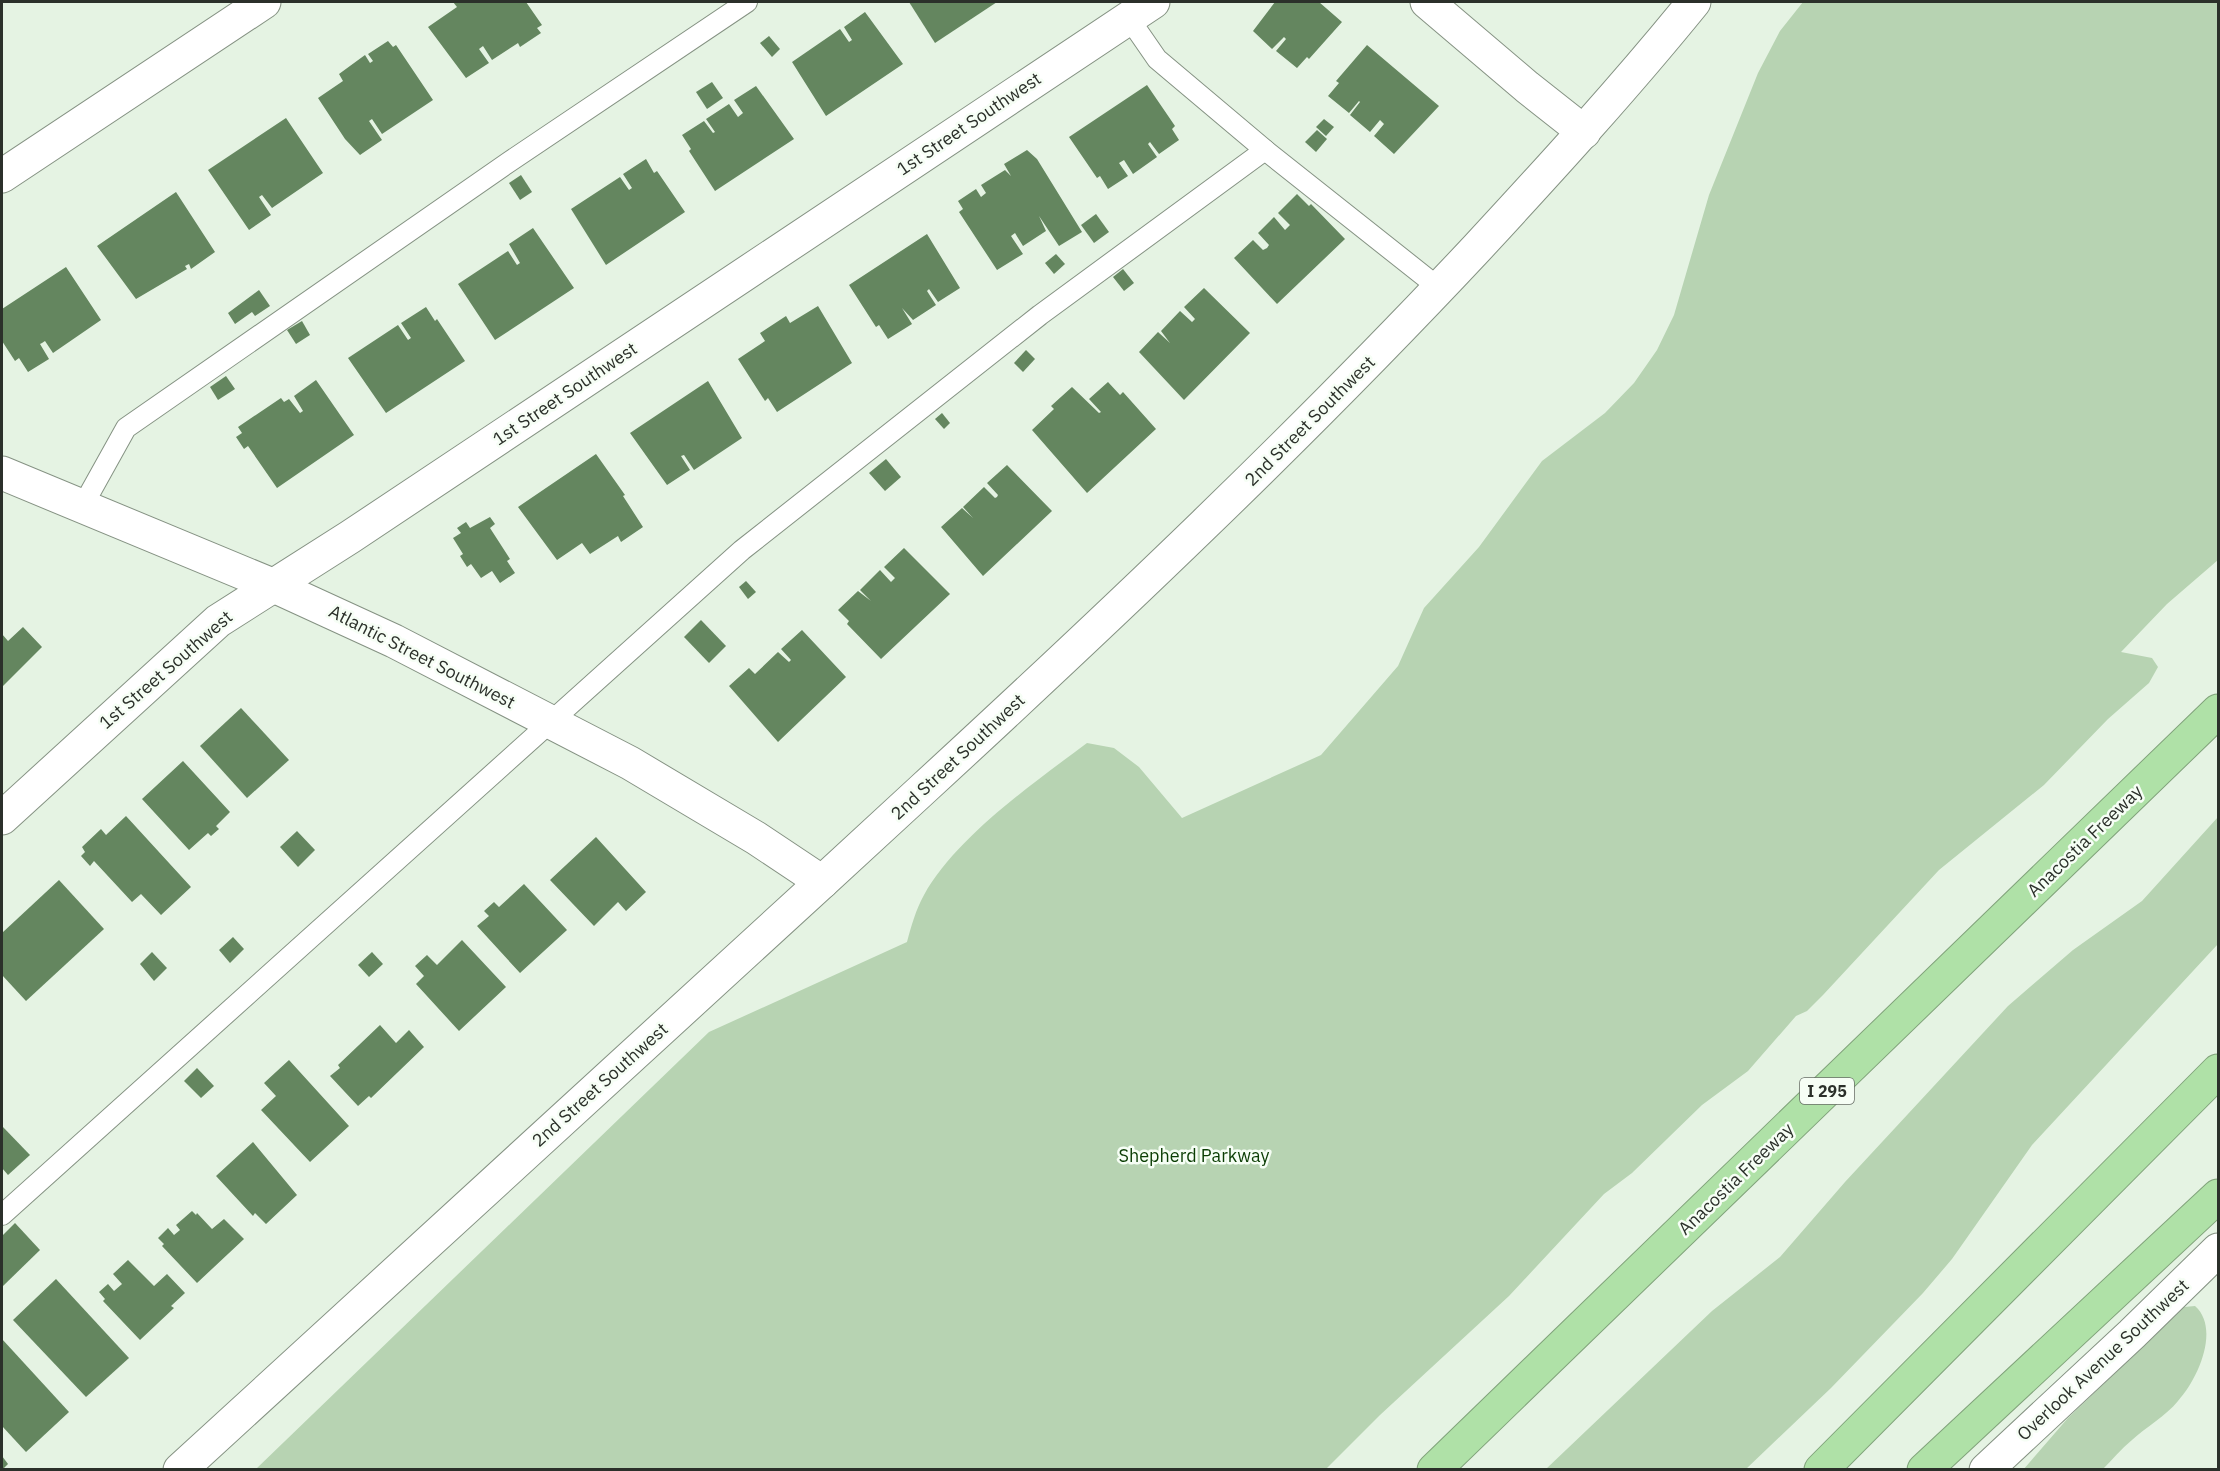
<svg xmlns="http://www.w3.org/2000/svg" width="2220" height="1471" font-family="'IBM Plex Sans',sans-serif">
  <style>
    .green { fill: #b7d3b2 }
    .building { fill: #64865f }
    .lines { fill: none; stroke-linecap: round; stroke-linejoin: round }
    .lane-casing { stroke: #859283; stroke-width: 22 }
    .street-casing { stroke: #859283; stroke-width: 35 }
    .secondary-casing { stroke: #859283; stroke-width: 35 }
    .highway-casing { stroke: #81a37b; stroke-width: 35 }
    .lane { stroke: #fff; stroke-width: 20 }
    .street { stroke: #fff; stroke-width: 33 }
    .secondary { stroke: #fff; stroke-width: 33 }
    .highway { stroke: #afe1a7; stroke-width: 33 }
    .labels { text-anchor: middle; stroke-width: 5; stroke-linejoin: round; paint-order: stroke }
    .shield { fill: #f6fef5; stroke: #686e67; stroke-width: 1.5 }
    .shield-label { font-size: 16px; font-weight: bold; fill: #2b302a }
    .street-label { font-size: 18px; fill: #2b302a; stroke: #f6fef5 }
    .park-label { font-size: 18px; fill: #0a3d03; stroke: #f6fef5 }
  </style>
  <rect width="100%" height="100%" fill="#e5f3e3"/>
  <g class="green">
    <path d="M1803,2H2218V560L2167,604L2121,652L2152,658L2158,667L2149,683L2108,719L2044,785L1939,870L1823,995L1807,1011L1796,1016L1748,1071L1702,1105L1632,1173L1604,1194L1509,1296L1380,1415L1326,1469H256L709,1032L907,942C911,927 916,909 924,895C956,837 1035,782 1087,743L1114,748L1139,767L1182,818L1321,755L1398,666L1424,608L1479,547L1542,461L1605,413L1634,383L1657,350L1674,315L1709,195L1758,73L1780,31Z"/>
    <path d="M2218,817V944L2032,1145L1952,1259L1923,1293L1831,1388L1746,1469H1546L1712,1311L1780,1257L1845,1182L2008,1006L2073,950L2142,901Z"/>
    <path d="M2195,1306C2220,1328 2199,1378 2178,1401C2166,1416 2146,1427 2132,1440C2121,1449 2112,1460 2103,1469L2023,1470L2068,1418L2184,1307Z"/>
  </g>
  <g class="building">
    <path d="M453,2H526L542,25L537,28L541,33L520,47L518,43L515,45L492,60L483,46L479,49L489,63L466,78L428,27L457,7Z"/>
    <path d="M909,2H997L935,43Z"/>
    <path d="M1275,2H1319L1342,22L1309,59L1307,57L1297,68L1276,51L1286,39L1284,37L1272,49L1253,31Z"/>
    <path d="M865,12L903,64L826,116L792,62L840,29L849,42L852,40L844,27Z"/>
    <path d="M769,36L780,49L772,57L760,43Z"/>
    <path d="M388,41L393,47L396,45L433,100L382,134L372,119L369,121L382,140L360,155L345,139L318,98L343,81L339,74L365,55L370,63L373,61L368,54Z"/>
    <path d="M1367,45L1439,106L1394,154L1374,136L1384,124L1380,120L1370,132L1350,115L1360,102L1359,101L1349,113L1328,96L1339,83L1336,81Z"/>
    <path d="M712,82L723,98L707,109L696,92Z"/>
    <path d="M1147,85L1175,126L1172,129L1179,140L1159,154L1150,142L1148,144L1157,157L1133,174L1124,160L1119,163L1128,176L1108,189L1100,176L1097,178L1069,137Z"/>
    <path d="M756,86L794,139L715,191L689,151L691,149L682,135L704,121L713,133L715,132L706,119L729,104L738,117L743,113L734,100Z"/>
    <path d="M286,118L323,173L272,208L262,195L259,197L271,215L249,230L208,170Z"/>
    <path d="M1324,119L1334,127L1326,136L1316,127Z"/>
    <path d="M1317,130L1327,139L1316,152L1305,142Z"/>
    <path d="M1027,150L1037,159L1082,232L1059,246L1039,216L1046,231L1023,246L1015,233L1011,236L1023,254L997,270L959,212L963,209L958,201L976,189L981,197L986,193L981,185L1005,170L1011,176L1004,164Z"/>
    <path d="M646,159L654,173L657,171L685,212L606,265L571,209L620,177L629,190L632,188L623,174Z"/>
    <path d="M521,175L532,192L520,200L509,183Z"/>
    <path d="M176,192L215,252L191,269L189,264L185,266L187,269L136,299L97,246Z"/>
    <path d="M1297,194L1309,206L1311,204L1345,239L1277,304L1234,258L1253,240L1263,250L1267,248L1269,245L1258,233L1274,217L1285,230L1290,225L1278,213Z"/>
    <path d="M1096,214L1109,232L1094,243L1081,225Z"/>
    <path d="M533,228L574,288L495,340L458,284L508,251L517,265L520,263L509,244Z"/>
    <path d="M927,234L960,288L938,302L929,289L927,291L936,305L913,320L902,308L912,324L888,339L879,325L876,327L849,285Z"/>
    <path d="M1056,254L1065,264L1054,274L1045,263Z"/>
    <path d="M66,267L101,320L53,353L45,341L42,343L40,344L49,359L28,372L19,358L15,361L2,341V309Z"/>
    <path d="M1123,269L1134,283L1124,291L1113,277Z"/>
    <path d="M1204,288L1250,333L1184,400L1139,352L1158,332L1170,343L1161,331L1180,311L1192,322L1195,319L1184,307Z"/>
    <path d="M259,290L270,306L255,316L252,312L235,324L228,313Z"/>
    <path d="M818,306L852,363L777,412L768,398L765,401L738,359L765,341L760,333L786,316L790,323Z"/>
    <path d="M426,307L435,321L437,319L465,361L386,413L348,358L398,325L408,340L411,338L401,323Z"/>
    <path d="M302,321L310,335L296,344L287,330Z"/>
    <path d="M1026,350L1035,359L1023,372L1014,363Z"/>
    <path d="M226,376L235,389L218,400L210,387Z"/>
    <path d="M316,380L354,435L277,488L248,446L244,449L236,437L242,433L238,427L281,398L284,402L289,399L300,413L303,411L294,396Z"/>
    <path d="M708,381L742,438L694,470L684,455L681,456L690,470L667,485L630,433Z"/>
    <path d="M1108,382L1120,395L1123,392L1156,429L1087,493L1032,430L1054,409L1051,406L1072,387L1099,413L1101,412L1089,399Z"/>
    <path d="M942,413L950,423L944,429L935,419Z"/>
    <path d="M596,454L625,495L623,496L643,527L621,542L618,536L590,554L582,543L557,560L518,507Z"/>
    <path d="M886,459L901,477L885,491L869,473Z"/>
    <path d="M1007,465L1052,511L983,576L941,527L962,508L973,518L963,507L984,487L995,498L997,497L998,495L987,483Z"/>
    <path d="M490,517L495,524L490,528L510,559L507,561L515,573L500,583L492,571L481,578L471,564L467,567L460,556L463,554L453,538L461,533L457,528L466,522L470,528Z"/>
    <path d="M904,548L950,594L881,659L847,624L849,621L838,610L858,591L871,601L860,590L880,570L891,582L895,578L884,567Z"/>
    <path d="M746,581L756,592L748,599L739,587Z"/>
    <path d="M701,620L726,646L709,663L684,637Z"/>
    <path d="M23,627L42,647L2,687V634L8,641Z"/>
    <path d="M802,630L846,677L778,742L729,686L749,668L755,674L778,652L789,662L791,660L781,649Z"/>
    <path d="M241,708L289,760L247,798L200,746Z"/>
    <path d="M183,761L230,812L216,826L219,829L211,836L208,833L189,850L142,799Z"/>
    <path d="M126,816L191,887L161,915L141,894L132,902L94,861L90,866L81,856L85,852L82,847L101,829L106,835Z"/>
    <path d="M297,831L315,850L298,867L280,847Z"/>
    <path d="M596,837L646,892L626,911L618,902L594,926L550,880Z"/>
    <path d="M59,880L104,929L26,1001L2,975V933Z"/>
    <path d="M524,884L567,930L520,973L477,926L489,916L484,911L494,902L499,907Z"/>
    <path d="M233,937L244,949L230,963L219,950Z"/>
    <path d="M462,940L506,987L459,1031L416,984L424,976L415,966L427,955L437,965Z"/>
    <path d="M152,952L167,968L154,981L140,964Z"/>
    <path d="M372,952L383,964L369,977L358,965Z"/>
    <path d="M380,1025L396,1043L409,1030L424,1047L371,1098L369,1096L358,1106L330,1076L340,1068L338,1065Z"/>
    <path d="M289,1060L349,1126L310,1162L261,1110L276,1096L264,1083Z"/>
    <path d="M197,1068L214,1086L201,1098L184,1081Z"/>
    <path d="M2,1126L30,1155L8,1175L2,1168Z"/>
    <path d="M253,1142L297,1195L266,1224L255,1213L253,1216L216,1176Z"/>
    <path d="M192,1211L196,1215L197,1213L212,1229L224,1219L244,1239L197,1283L162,1246L164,1244L158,1238L168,1228L174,1235L180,1230L176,1225Z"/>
    <path d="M15,1223L40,1250L2,1287V1236Z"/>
    <path d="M128,1260L154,1286L167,1274L185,1293L171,1306L174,1308L140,1340L103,1301L105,1299L99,1292L108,1284L114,1291L122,1284L113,1274Z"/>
    <path d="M56,1279L129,1358L86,1397L13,1320Z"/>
    <path d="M2,1339L69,1412L26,1452L2,1426Z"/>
    <path d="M2,1456L8,1464L2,1470Z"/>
  </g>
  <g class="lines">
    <defs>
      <g id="lane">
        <path d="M1128,17L1157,59L1265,150L1439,288"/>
        <path d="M82,507L126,428L509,162L747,2"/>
        <path d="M2,1215L742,550L1040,315L1265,150"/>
      </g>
      <g id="street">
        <path d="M1427,2L1527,87L1584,132"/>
        <path d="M2,473L272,585L394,641L630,763L756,838L822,882"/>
        <path d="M2,818L218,621L350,537L1153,2"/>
        <path d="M180,1470C427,1243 676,1017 923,789C1113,614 1300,437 1477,248C1551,168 1625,87 1694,2"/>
      </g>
      <g id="secondary">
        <path d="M2,176L264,2"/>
        <path d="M1986,1470L2132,1334L2218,1250"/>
      </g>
      <g id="highway">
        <path d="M1434,1470L2218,711"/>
        <path d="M1821,1470L2218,1071"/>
        <path d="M1924,1470L2218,1196"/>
      </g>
    </defs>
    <use href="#lane" class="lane-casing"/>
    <use href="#street" class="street-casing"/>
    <use href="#secondary" class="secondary-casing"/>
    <use href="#highway" class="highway-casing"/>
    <use href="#lane" class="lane"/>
    <use href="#street" class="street"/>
    <use href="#secondary" class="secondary"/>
    <use href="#highway" class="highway"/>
  </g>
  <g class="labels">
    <rect class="shield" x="1800" y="1078" width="54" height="26" rx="4.5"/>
    <g class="shield-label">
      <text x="1827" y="1097">I 295</text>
    </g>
    <g class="street-label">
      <text transform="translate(969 124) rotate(-34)" y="6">1st Street Southwest</text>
      <text transform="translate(565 394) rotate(-34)" y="6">1st Street Southwest</text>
      <text transform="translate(1310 421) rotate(-45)" y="6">2nd Street Southwest</text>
      <text transform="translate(422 657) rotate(27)" y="6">Atlantic Street Southwest</text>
      <text transform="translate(166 670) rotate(-41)" y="6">1st Street Southwest</text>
      <text transform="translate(958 757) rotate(-43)" y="6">2nd Street Southwest</text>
      <text transform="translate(2085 841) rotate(-44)" y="6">Anacostia Freeway</text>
      <text transform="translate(600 1085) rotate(-42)" y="6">2nd Street Southwest</text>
      <text transform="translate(1736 1179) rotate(-44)" y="6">Anacostia Freeway</text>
      <text transform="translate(2103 1360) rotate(-43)" y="6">Overlook Avenue Southwest</text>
    </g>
    <g class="park-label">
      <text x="1194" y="1162">Shepherd Parkway</text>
    </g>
  </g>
  <rect width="2220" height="1471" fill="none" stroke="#2b302a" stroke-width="6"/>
</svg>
